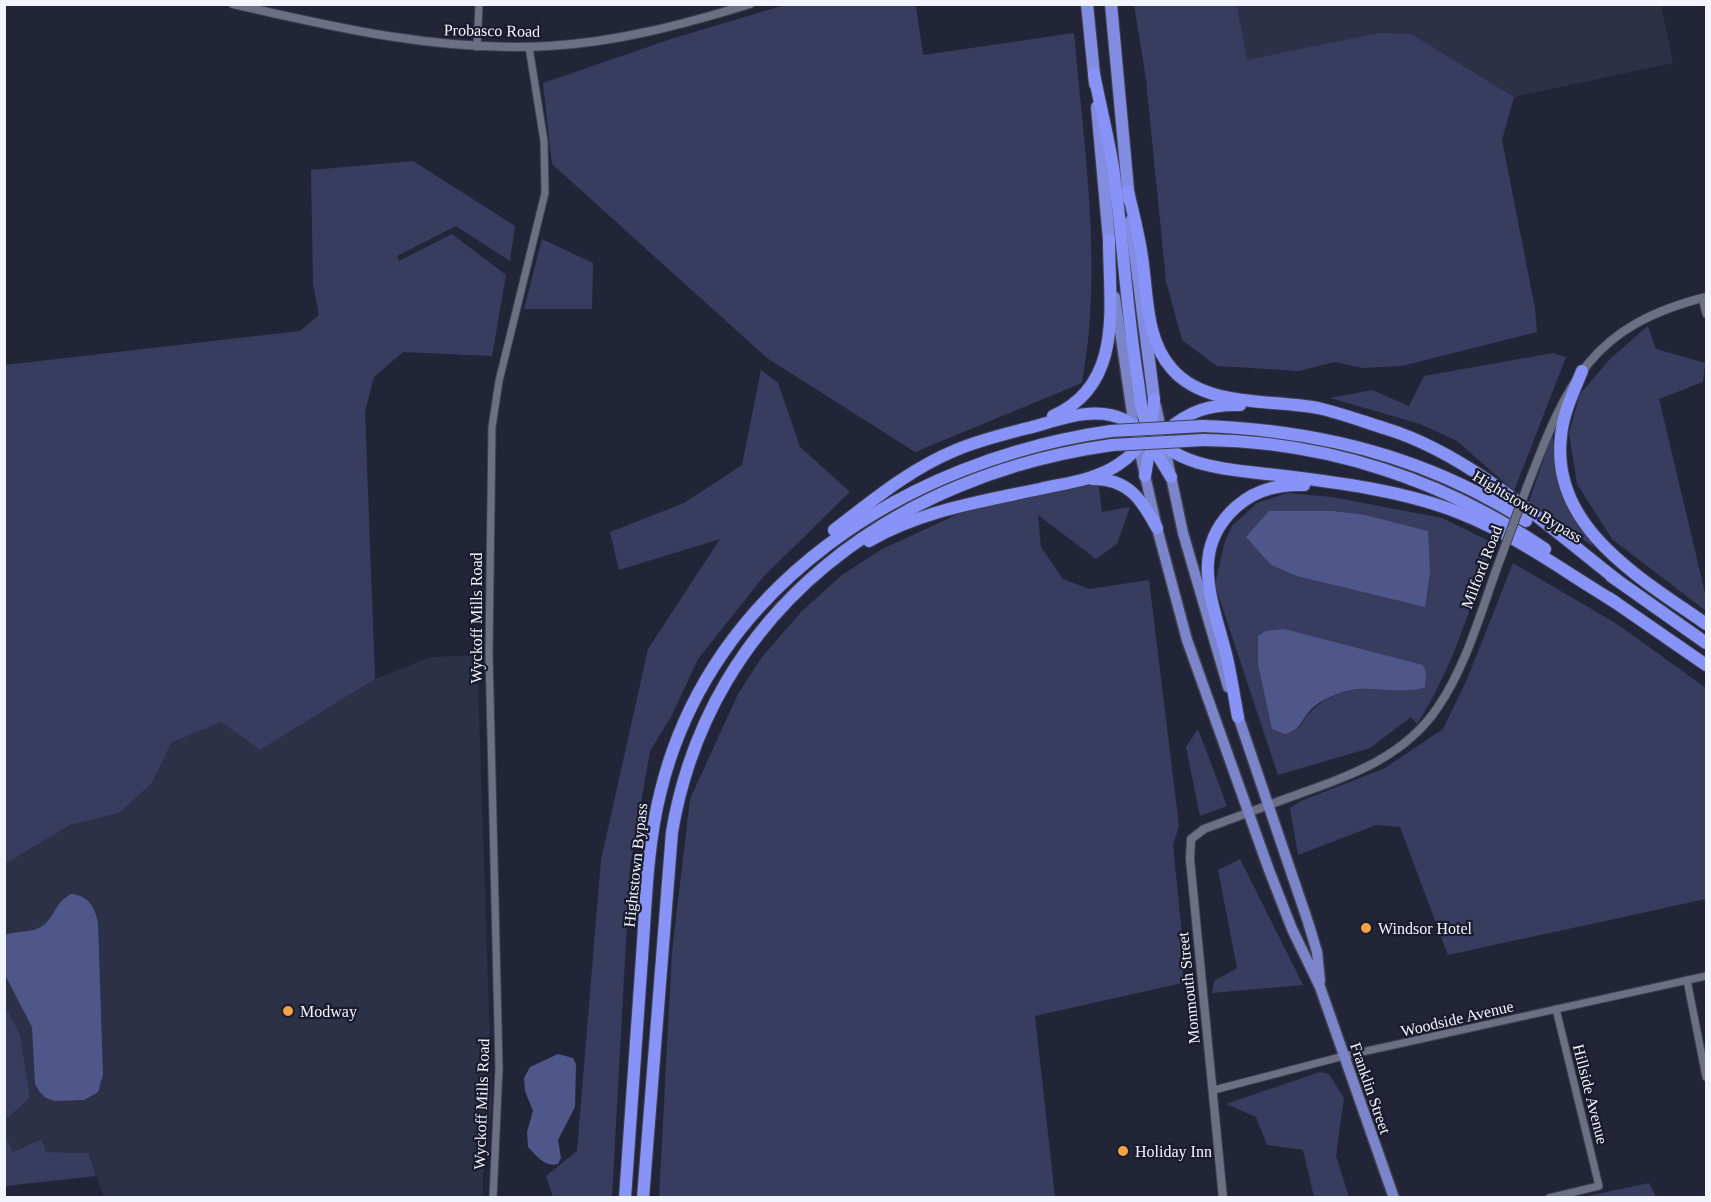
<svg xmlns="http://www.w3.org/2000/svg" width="1711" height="1202" font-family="'Times New Roman',serif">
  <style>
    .built { fill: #2d3148 }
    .green { fill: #383d60; fill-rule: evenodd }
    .water { fill: #4f5689 }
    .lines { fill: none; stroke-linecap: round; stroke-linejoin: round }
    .minor-casing { stroke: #3f414f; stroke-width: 9 }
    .tertiary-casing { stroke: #3f414f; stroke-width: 10 }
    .primary-casing { stroke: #3f414f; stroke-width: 13 }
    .trunk-casing { stroke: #3f414f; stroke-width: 14 }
    .motorway-casing { stroke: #3f414f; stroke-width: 14 }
    .minor { stroke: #6c7085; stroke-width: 7 }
    .tertiary { stroke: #6c7085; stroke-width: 8 }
    .primary { stroke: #7c85c9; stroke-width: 10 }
    .trunk { stroke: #828ce0; stroke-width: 12 }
    .motorway { stroke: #8793f7; stroke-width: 12 }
    .tertiary-bridge-casing { stroke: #3f414f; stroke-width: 10; stroke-linecap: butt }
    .motorway-bridge-casing { stroke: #3f414f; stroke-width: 14; stroke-linecap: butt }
    .tertiary-bridge { stroke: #6c7085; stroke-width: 8 }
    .motorway-bridge { stroke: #8793f7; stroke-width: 12 }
    .poi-dot { fill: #f4a344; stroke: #191b2d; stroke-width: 2 }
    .labels { text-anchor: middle; stroke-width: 4.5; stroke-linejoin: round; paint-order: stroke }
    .street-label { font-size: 16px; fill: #f2f4fe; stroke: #191b2d }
    .poi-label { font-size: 16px; fill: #f2f4fe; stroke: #191b2d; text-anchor: start }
  </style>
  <rect width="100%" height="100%" fill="#222537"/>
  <g class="built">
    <path d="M1237,5H1661L1673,63L1514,97L1410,34L1247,60Z"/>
    <path d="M477,655L492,1104L483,1174V1197H104L87,1153L46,1152L40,1139L11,1152L5,1134V1120L30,1098L20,1034L5,1006V864L70,825L119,813L152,783L171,743L221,722L260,750L375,679L431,657Z"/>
  </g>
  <g class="green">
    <path d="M785,5H916L923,55L1074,33C1084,149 1103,267 1082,383L915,452L767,358L552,164L543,83L674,38Z"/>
    <path d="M1134,5H1237L1247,60L1380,33L1411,34L1514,97L1502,140L1535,308L1537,332L1402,366L1363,368L1334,362L1299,371L1217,366L1182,340L1166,281L1146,79Z"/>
    <path d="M413,161L515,226L510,261L456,226L397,256L399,261L452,234L506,275L492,356L403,352L374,377L365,412L375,679L260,750L221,722L171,743L152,783L119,813L70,825L5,864V365L300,331L319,315L313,284L311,170Z"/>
    <path d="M542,239L593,263L592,309H524Z"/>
    <path d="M1648,326L1656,349L1705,363L1703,382L1659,399L1706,597V611L1612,539L1577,484L1569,433L1580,394L1610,359Z"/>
    <path d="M1553,353L1566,357L1514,491L1457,441L1420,424L1330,398L1372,390L1409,406L1424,376Z"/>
    <path d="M761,370L778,383L800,447L850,492L764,576L698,659L671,717L650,751L630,867L612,1197H553L546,1176L577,1151L601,860L648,649L720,539L619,570L610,532L684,503L742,465Z"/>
    <path d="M1552,434L1563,499L1594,547L1529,502Z"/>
    <path d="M1098,481L1102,512L1130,507L1117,544L1096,559L1038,515L1041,547L1063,579L1089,589L1149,580L1179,826L1173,845L1184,955L1182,983L1035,1016L1055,1197L659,1198L672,952L690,799L738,694L762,657L802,611L842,575L882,549L965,511Z"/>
    <path d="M1287,493L1332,497L1442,518L1493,543C1471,604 1453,669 1417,724L1411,717L1370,748L1278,775L1215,585L1224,544L1232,526L1257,503ZM1349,514L1366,515L1428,531L1271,565L1262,554ZM1258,637L1412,691C1365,686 1324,684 1298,729Z"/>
    <path d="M1513,563L1617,624L1706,688V899L1448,955L1400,827L1376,825L1298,855L1290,808L1301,801L1385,768L1443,729L1468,677Z"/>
    <path d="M1198,729L1227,806L1200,816L1186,747Z"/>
    <path d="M1240,859L1303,985L1212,993L1214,981L1237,968L1218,870Z"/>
    <path d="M5,1006L20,1034L30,1098L5,1120Z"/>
    <path d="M1320,1072L1329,1074L1344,1098L1336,1156L1349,1197H1314L1303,1150L1267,1145L1256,1117L1226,1104Z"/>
    <path d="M5,1134L12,1152L41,1139L46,1152L88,1153L96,1176L5,1186Z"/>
    <path d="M1649,1183L1656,1197H1583Z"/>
  </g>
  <g class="water">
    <path d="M1269,511H1332L1366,515L1428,531L1430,573L1425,607L1297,576L1271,565L1246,537Z"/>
    <path d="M1284,629L1423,665L1426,673L1425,687C1400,696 1373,684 1347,691C1334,694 1316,702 1308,713C1298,726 1301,728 1285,734L1272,729L1258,664V636L1266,631Z"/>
    <path d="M71,894C88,895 95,907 98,923L103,1074L98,1092L84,1100L55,1101L46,1098L39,1091L35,1084L32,1027L5,975V935C18,930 35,934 46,923C57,912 54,904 71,894Z"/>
    <path d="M558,1054L573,1058L576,1064L575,1107L558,1140L561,1158L558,1164C545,1168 536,1155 528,1147L527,1132L533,1111L525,1091L524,1078L530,1067Z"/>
  </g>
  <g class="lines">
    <defs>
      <g id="minor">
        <path d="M477,47L479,4"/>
        <path d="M1702,298L1706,314"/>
        <path d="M1687,980L1706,1077"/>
        <path d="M1214,1090L1344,1056L1706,976"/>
        <path d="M493,1198L499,1068L489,653L492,427L499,381L545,193L544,141L529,47"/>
        <path d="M1549,1198L1599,1186L1556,1009"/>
      </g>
      <g id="tertiary">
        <path d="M233,4C337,28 441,52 549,46C618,42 685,24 750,4"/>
        <path d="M1527,487C1567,383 1590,326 1706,297"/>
        <path d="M1223,1198L1190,859L1191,839L1204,829C1231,819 1258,809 1285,799C1342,778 1402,761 1438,707C1468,663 1482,607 1501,557"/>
      </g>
      <g id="primary">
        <path d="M1115,297L1134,427L1157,528L1187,640L1269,870L1292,929L1320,987L1394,1198"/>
        <path d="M1156,406L1183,533L1228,687"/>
        <path d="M1236,710L1308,922L1317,952L1320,981"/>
      </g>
      <g id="trunk">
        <path d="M1087,4L1095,84"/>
        <path d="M1111,4L1129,200"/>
        <path d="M1097,107L1109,240"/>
        <path d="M1131,221L1154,399"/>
      </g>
      <g id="motorway">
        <path d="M1094,74C1100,105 1108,136 1113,167C1123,236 1126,306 1137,375C1140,391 1140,414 1149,428C1173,469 1235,470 1276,475C1335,482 1407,491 1462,514C1517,536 1565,572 1615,602"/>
        <path d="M1128,191C1133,213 1139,235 1142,257C1148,295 1145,339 1172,369C1206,408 1271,399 1318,408C1341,413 1364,422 1387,429C1469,454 1549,527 1617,580"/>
        <path d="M1582,371C1574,391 1563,413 1561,436C1550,528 1642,579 1706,624"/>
        <path d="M1053,416C1125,384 1109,305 1109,240"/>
        <path d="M1203,426C1317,430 1430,458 1526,521"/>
        <path d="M1166,431C1189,411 1210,404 1240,405"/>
        <path d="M1203,440C1326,441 1444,480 1545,549"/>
        <path d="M1145,476L1148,457L1155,445"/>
        <path d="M1092,479C1128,478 1142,500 1157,528"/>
        <path d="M834,530C873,500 910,469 956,450C982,439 1009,433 1036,426C1064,418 1096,406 1125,420C1146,431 1159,458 1171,477"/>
        <path d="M869,541C920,511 983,501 1040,489C1066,483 1096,480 1119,464C1142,449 1154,426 1154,399"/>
        <path d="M1611,576L1706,643"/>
        <path d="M1609,598L1706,665"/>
        <path d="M1238,717C1234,696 1231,674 1226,654C1213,602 1188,550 1236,507C1255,490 1279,484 1304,485"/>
        <path d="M625,1198C631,1117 637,1037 642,957C646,903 647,847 660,794C710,584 908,460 1111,431"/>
        <path d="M643,1198L672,832C710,608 897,475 1112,445"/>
      </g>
    </defs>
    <use href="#minor" class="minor-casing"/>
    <use href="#tertiary" class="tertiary-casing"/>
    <use href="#primary" class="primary-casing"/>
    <use href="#trunk" class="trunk-casing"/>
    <use href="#motorway" class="motorway-casing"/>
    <use href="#minor" class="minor"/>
    <use href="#tertiary" class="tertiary"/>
    <use href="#primary" class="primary"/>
    <use href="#trunk" class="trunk"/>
    <use href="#motorway" class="motorway"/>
    <defs>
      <path id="tertiary-bridge" d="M1501,557L1527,487"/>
      <g id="motorway-bridge">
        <path d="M1111,431L1203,426"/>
        <path d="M1112,445L1203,440"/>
      </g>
    </defs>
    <use href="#tertiary-bridge" class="tertiary-bridge-casing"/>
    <use href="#motorway-bridge" class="motorway-bridge-casing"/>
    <use href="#tertiary-bridge" class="tertiary-bridge"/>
    <use href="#motorway-bridge" class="motorway-bridge"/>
  </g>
  <g class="poi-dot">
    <circle cx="1366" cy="928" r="6"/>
    <circle cx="288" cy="1011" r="6"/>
    <circle cx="1123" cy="1151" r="6"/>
  </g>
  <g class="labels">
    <g class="street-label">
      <text transform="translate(492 30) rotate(1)" y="6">Probasco Road</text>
      <text transform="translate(1528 506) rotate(31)" y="6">Hightstown Bypass</text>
      <text transform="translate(1481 567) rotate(-69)" y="6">Milford Road</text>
      <text transform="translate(476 618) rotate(-90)" y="6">Wyckoff Mills Road</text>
      <text transform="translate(635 865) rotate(-84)" y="6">Hightstown Bypass</text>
      <text transform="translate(1188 988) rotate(-96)" y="6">Monmouth Street</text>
      <text transform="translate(1457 1018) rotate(-13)" y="6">Woodside Avenue</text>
      <text transform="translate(1371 1088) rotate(71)" y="6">Franklin Street</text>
      <text transform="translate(1591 1094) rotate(76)" y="6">Hillside Avenue</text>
      <text transform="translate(481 1104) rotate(-88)" y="6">Wyckoff Mills Road</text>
    </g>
    <g class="poi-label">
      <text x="1378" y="934">Windsor Hotel</text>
      <text x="300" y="1017">Modway</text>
      <text x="1135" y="1157">Holiday Inn</text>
    </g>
  </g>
  <rect width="1711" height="1202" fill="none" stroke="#f2f4fe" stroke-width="12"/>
</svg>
